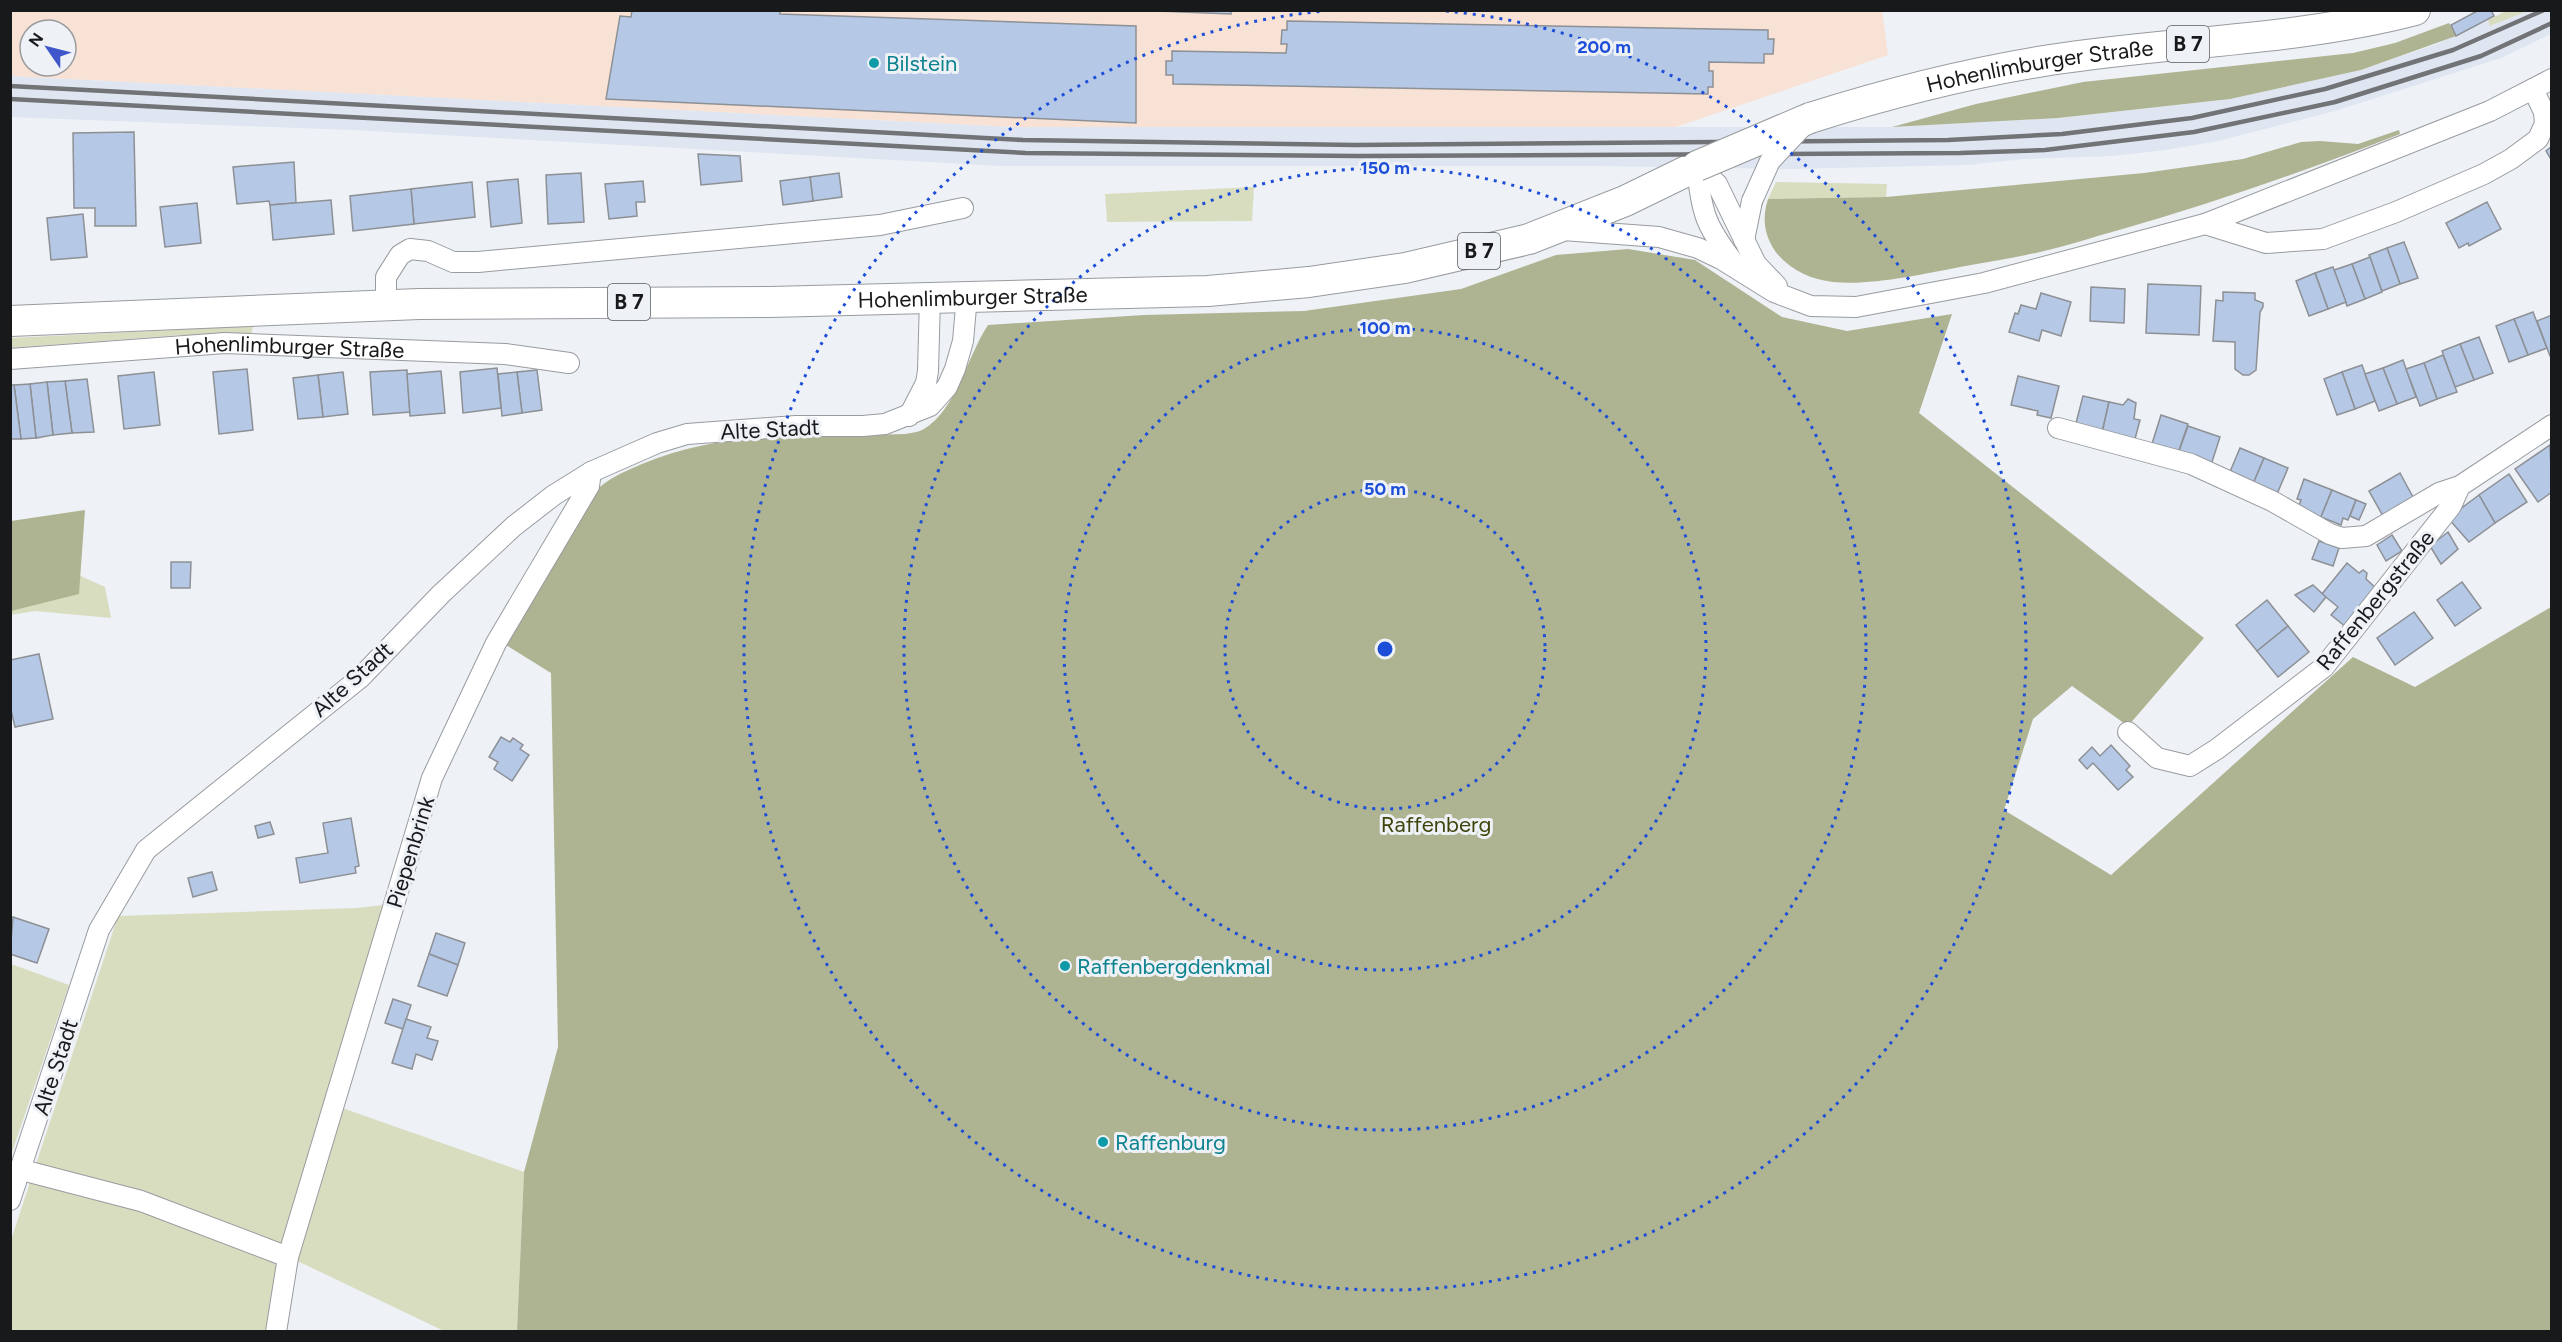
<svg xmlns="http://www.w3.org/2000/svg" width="2562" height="1342" font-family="Figtree,sans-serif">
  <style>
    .built { fill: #dfe6f1 }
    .industrial { fill: #f8e2d5; fill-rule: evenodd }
    .green { fill: #d8ddbf }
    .forest { fill: #aeb492 }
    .building { fill: #b5c8e6; stroke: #8d9094; stroke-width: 1.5 }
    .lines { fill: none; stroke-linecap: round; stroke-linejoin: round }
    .minor-casing { stroke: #989b9f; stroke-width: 22 }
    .primary-casing { stroke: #989b9f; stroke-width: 32 }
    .minor { stroke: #fff; stroke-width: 20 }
    .primary { stroke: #fff; stroke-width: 30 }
    .rail { stroke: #717376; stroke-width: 4.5 }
    .minor-bridge-casing { stroke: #989b9f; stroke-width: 22; stroke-linecap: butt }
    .primary-bridge-casing { stroke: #989b9f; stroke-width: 32; stroke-linecap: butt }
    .minor-bridge { stroke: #fff; stroke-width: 20 }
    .primary-bridge { stroke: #fff; stroke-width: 30 }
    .ring { fill: none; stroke: #1d4ed8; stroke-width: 3; stroke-dasharray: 3 6 }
    .culture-dot { fill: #0f9aa8; stroke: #eef1f6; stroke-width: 2 }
    .labels { text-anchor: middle; stroke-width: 6; stroke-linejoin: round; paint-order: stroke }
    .shield { fill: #eef1f6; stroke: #585a5c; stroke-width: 1.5 }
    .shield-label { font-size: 21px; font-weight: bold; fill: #18191a }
    .culture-label { font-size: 22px; fill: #0d838f; stroke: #eef1f6; text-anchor: start }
    .street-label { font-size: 22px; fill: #18191a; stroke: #eef1f6 }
    .park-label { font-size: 22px; fill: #3e440b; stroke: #eef1f6 }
    .centre { fill: #1d4ed8; stroke: #eef1f6; stroke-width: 3 }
    .ring-label { font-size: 18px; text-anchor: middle; font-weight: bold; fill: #1d4ed8; stroke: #eef1f6; stroke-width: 6; stroke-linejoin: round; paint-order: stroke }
  </style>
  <rect width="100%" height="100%" fill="#eef1f6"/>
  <path class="built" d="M2528,11H2552L2551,34L2501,58L2335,111L2218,141L2166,150L2113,156L2024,159L1967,165L1789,169L1595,166H1002L350,130L11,117V76L1015,127H1892L2058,118L2230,99L2361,70L2437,44L2488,20L2491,26Z"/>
  <path class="industrial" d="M11,10H1882L1888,55L1676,127H1015L11,76ZM30,30H66V66H30Z"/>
  <g class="green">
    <path d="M2508,10L2528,11L2490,26L2488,20Z"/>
    <path d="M1776,182L1887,184L1886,197L1768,199Z"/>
    <path d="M1254,187L1252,221L1107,222L1105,194Z"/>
    <path d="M253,326L251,336L181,335L11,348V338Z"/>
    <path d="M10,566L67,570L105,587L111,618L35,611L11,615Z"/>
    <path d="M391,904L328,1103L524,1172L517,1331H444L289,1257L276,1331L11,1332V1240L118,916L357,908Z"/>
    <path d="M11,964L69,985L11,1155L10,964Z"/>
  </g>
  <g class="forest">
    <path d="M2449,23L2456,36L2361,70L2230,99L2058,118L1892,127L1976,104L2083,82L2353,53L2395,43Z"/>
    <path d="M2399,130L2400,134C2308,170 2214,203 2119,230C2093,237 2067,246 2040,252C2014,258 1987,262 1960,267C1923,274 1870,286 1833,282C1811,280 1788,269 1775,251C1764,234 1762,218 1768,199L1886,197L2144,173L2243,159L2301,142L2320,141L2358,144Z"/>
    <path d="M1628,249L1695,260L1782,317L1847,331L1952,314L1919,413L2204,638L2128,726L2072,686L2033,719L2004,810L2111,875L2353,657L2415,687L2551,607V1331H517L524,1172L558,1047L551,673L503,643L592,494C609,478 621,473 642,464C726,428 817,437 906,434C911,433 919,432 924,429C956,410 968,355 988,325L1144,315L1304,311L1461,289L1556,255Z"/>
    <path d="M85,510L79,594L11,611V521Z"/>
  </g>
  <g class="building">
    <path d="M632,10H780V14L1136,26V123L606,99L620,16L631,17Z"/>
    <path d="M1132,10H1231V14Z"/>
    <path d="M2479,10H2491L2494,16L2456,36L2451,25Z"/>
    <path d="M1287,21L1768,30V39H1774L1773,54H1764V63L1709,62V71H1713V87H1708V94L1173,84V75H1166V61H1172V51L1286,53L1287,44H1281L1282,30H1287Z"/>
    <path d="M134,132L136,226H95V208H74L73,133Z"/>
    <path d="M2552,146V161L2546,151Z"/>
    <path d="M698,154L740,156L742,181L701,185Z"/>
    <path d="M294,162L296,203L270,205L269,201L237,204L233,167Z"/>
    <path d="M581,173L584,222L548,224L546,175Z"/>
    <path d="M839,173L842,197L813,201L810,177Z"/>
    <path d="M810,177L813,201L783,205L780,181Z"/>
    <path d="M518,179L522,223L491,227L487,182Z"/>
    <path d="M643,181L645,202H636L637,216L609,219L605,184Z"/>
    <path d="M472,182L475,217L414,224L411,189Z"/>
    <path d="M411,189L414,224L353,231L350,196Z"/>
    <path d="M331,200L334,234L273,240L270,205Z"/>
    <path d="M2487,202L2501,229L2469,246L2468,243L2459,248L2446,223Z"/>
    <path d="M197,203L201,243L165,247L160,207Z"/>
    <path d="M83,214L87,257L51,260L47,218Z"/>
    <path d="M2404,242L2418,278L2400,284L2387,248Z"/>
    <path d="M2387,248L2400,284L2382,291L2369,255Z"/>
    <path d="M2370,257L2382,292L2365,299L2352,264Z"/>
    <path d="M2352,264L2365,299L2347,306L2334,270Z"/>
    <path d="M2333,267L2346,302L2328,309L2315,273Z"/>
    <path d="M2315,273L2328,309L2309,316L2296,281Z"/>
    <path d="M2148,284L2201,286L2199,335L2146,333Z"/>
    <path d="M2091,287L2125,289L2124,323L2090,321Z"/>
    <path d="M2223,292L2255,293V300L2263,303V307L2260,312L2256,370L2249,375H2243L2235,369V342L2213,341L2216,300L2223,301Z"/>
    <path d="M2041,293L2071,302L2061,336L2042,330L2039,341L2009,332L2015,313L2018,314L2021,305L2036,309Z"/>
    <path d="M2533,312L2547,348L2528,355L2514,319Z"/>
    <path d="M2552,315V356H2550L2537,321Z"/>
    <path d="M2514,319L2528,355L2509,362L2496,326Z"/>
    <path d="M2479,337L2493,373L2474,380L2460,344Z"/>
    <path d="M2460,344L2474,380L2455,387L2442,351Z"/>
    <path d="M2443,355L2457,392L2437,399L2424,363Z"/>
    <path d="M2403,360L2416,397L2397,404L2383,368Z"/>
    <path d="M2424,363L2437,399L2420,406L2406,369Z"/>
    <path d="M2362,365L2375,401L2355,409L2342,372Z"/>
    <path d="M497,368L501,408L463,413L460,372Z"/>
    <path d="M2383,368L2397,404L2379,411L2365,374Z"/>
    <path d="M247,369L253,430L219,434L213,372Z"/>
    <path d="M407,370L410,412L373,415L370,372Z"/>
    <path d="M537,370L542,410L522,413L517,372Z"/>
    <path d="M441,371L445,413L410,416L407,374Z"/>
    <path d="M154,372L160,425L124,429L118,376Z"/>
    <path d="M343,372L348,414L323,417L318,375Z"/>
    <path d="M517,372L522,413L502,416L498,374Z"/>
    <path d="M2342,372L2355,409L2337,415L2324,379Z"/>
    <path d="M318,375L323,417L298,419L293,378Z"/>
    <path d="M2018,376L2059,386L2051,418L2037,415L2038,411L2011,405Z"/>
    <path d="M87,379L94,432L72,433L65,381Z"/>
    <path d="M65,381L72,433L53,435L47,382Z"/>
    <path d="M47,382L53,435L36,438L30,384Z"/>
    <path d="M30,384L36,438L21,439L14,385Z"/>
    <path d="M10,385H14L21,439H10Z"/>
    <path d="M2083,396L2109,402L2102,433L2075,427Z"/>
    <path d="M2128,399L2136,403L2134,419L2140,420L2135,439L2102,433L2109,402L2123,405Z"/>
    <path d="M2161,415L2188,424L2177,456L2151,447Z"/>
    <path d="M2188,426L2220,437L2211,465L2178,454Z"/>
    <path d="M2550,445L2552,492L2538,502L2515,469Z"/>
    <path d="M2240,448L2264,458L2253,484L2229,474Z"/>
    <path d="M2264,458L2288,468L2277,494L2253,484Z"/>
    <path d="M2400,473L2414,499L2383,516L2369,491Z"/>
    <path d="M2509,474L2527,502L2495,523L2479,495Z"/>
    <path d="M2304,479L2332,490L2321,517L2298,508L2301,500L2297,499Z"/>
    <path d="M2332,490L2356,500L2348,520L2343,518L2341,525L2321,517Z"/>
    <path d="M2479,495L2495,523L2469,542L2448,518Z"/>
    <path d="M2356,500L2366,504L2359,520L2350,516Z"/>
    <path d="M2448,532L2458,549L2441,564L2430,546Z"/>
    <path d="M2392,535L2402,551L2386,561L2377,545Z"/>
    <path d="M2319,541L2339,548L2333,566L2312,559Z"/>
    <path d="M171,562H191L190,588H171Z"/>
    <path d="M2347,563L2359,573L2363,570L2367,573L2366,579L2376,588L2346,627L2331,615L2338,607L2322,594Z"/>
    <path d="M2462,582L2481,608L2455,626L2437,600Z"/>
    <path d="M2313,585L2326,597L2314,612L2295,595Z"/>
    <path d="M2267,600L2288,626L2257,651L2236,625Z"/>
    <path d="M2414,612L2433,638L2395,665L2377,638Z"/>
    <path d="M2288,626L2309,652L2278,677L2257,651Z"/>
    <path d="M39,654L53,719L15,727L10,706V660Z"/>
    <path d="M501,737L510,742L513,738L523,745L520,749L529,755L512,781L494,769L498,762L489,757Z"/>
    <path d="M2111,745L2130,766L2126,770L2133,777L2118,790L2093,763L2087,769L2079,760L2092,747L2100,756Z"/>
    <path d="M351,818L359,866L355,867L356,873L300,883L296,858L328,853L323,823Z"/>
    <path d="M270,822L274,834L258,838L255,826Z"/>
    <path d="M212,872L217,890L193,897L188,878Z"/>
    <path d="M13,917L49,929L37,963L10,954Z"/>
    <path d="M436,933L465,943L458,965L429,954Z"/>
    <path d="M429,954L458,965L447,996L418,986Z"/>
    <path d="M393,999L411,1005L403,1029L385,1023Z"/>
    <path d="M406,1019L431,1027L427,1038L438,1041L432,1060L416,1054L412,1069L392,1063Z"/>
  </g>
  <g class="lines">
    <defs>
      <g id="minor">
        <path d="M1697,166L1717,184L1756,264L1777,286"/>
        <path d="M1697,166C1701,213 1706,227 1735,264"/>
        <path d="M2205,224L2266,243L2323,239L2396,212L2484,174L2511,159L2538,139L2545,124L2544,112L2533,89"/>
        <path d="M1563,230L1659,237L1698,248L1721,259L1774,292L1811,306L1856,307L1984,283L2205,224L2490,111L2552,79"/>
        <path d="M1744,240L1752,201"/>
        <path d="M386,305V277L400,255L410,249L428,251L453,262H478L880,225L963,208"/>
        <path id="s1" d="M10,359L225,343L505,354L569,363"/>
        <path d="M909,416L926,383L928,371L930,298"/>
        <path d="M2058,428L2191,464L2272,501L2330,534L2342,538L2366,536L2439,493L2460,486"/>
        <path d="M2128,732L2157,758L2190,766L2217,749L2324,667L2451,506L2460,486L2552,425"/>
        <path d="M22,1170L141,1201L288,1257L276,1332"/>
        <path d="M10,1200L99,930L146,850L360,678L441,594L514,526L554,495L591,472L657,443L687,434L796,426H863L885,424L930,406L947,387L955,369L963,341L967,296"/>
        <path d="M288,1257L432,778L496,643L589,486L591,472"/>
      </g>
      <g id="primary">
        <path id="s2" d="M1810,118C1889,93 1968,73 2050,60C2171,41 2296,41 2415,10"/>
        <path id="s3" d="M10,321L419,304L770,302L1208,291L1309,282L1405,268L1529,239L1625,201L1697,166"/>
      </g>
    </defs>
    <use href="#minor" class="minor-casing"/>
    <use href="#primary" class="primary-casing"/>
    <use href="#minor" class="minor"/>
    <use href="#primary" class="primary"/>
    <g class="rail">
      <path d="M10,86L1023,140L1355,145L1948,140L2062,134L2192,118L2325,89L2453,50L2544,10"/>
      <path d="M10,99L1026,153L1358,156L1960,153L2045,150L2194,132L2335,102L2481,56L2552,23"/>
    </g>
    <defs>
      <path id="minor-bridge" d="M1752,201L1770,161L1802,127"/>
      <path id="primary-bridge" d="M1697,166L1810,118"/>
    </defs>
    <use href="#minor-bridge" class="minor-bridge-casing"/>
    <use href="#primary-bridge" class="primary-bridge-casing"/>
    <use href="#minor-bridge" class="minor-bridge"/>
    <use href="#primary-bridge" class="primary-bridge"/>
  </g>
  <g class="ring">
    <circle cx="1385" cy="649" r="160"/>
    <circle cx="1385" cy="649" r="321"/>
    <circle cx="1385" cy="649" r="481"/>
    <path d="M1446 11A641 641 0 1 1 1324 11"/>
  </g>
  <g class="culture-dot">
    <circle cx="874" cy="63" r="6"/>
    <circle cx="1065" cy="966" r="6"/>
    <circle cx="1103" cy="1142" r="6"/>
  </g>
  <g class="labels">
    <g class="shield">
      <rect x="2167" y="26" width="42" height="36" rx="4.5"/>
      <rect x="1458" y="233" width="42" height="36" rx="4.5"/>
      <rect x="608" y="284" width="42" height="36" rx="4.5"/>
    </g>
    <g class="shield-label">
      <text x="2188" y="51">B 7</text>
      <text x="1479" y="258">B 7</text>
      <text x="629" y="309">B 7</text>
    </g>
    <g class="culture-label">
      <text x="886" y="71">Bilstein</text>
      <text x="1077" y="974">Raffenbergdenkmal</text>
      <text x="1115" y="1150">Raffenburg</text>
    </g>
    <g class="street-label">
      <text dy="8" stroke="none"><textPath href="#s2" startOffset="236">Hohenlimburger Straße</textPath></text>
      <text dy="8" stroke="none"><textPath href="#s3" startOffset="963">Hohenlimburger Straße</textPath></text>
      <text dy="8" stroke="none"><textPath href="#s1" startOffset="280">Hohenlimburger Straße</textPath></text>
      <text transform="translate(770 429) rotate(-3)" y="8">Alte Stadt</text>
      <text transform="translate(2375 600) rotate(-51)" y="8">Raffenbergstraße</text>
      <text transform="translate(352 679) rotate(-42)" y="8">Alte Stadt</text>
      <text transform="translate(410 852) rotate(-73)" y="8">Piepenbrink</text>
      <text transform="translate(55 1067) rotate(-72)" y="8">Alte Stadt</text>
    </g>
    <g class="park-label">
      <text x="1436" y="832">Raffenberg</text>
    </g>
  </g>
  <circle cx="1385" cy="649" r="9" class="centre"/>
  <g class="ring-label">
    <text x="1604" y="53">200 m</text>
    <text x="1385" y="174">150 m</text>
    <text x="1385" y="334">100 m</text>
    <text x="1385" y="495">50 m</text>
  </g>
  <rect width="2562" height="1342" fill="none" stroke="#18191a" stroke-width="24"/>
  <g transform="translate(48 48) rotate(305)"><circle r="28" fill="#eef1f6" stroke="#989b9e" stroke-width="1.5"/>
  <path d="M0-4.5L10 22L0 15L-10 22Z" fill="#3f57ca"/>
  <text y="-9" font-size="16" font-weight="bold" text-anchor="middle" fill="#18191a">N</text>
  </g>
</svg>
